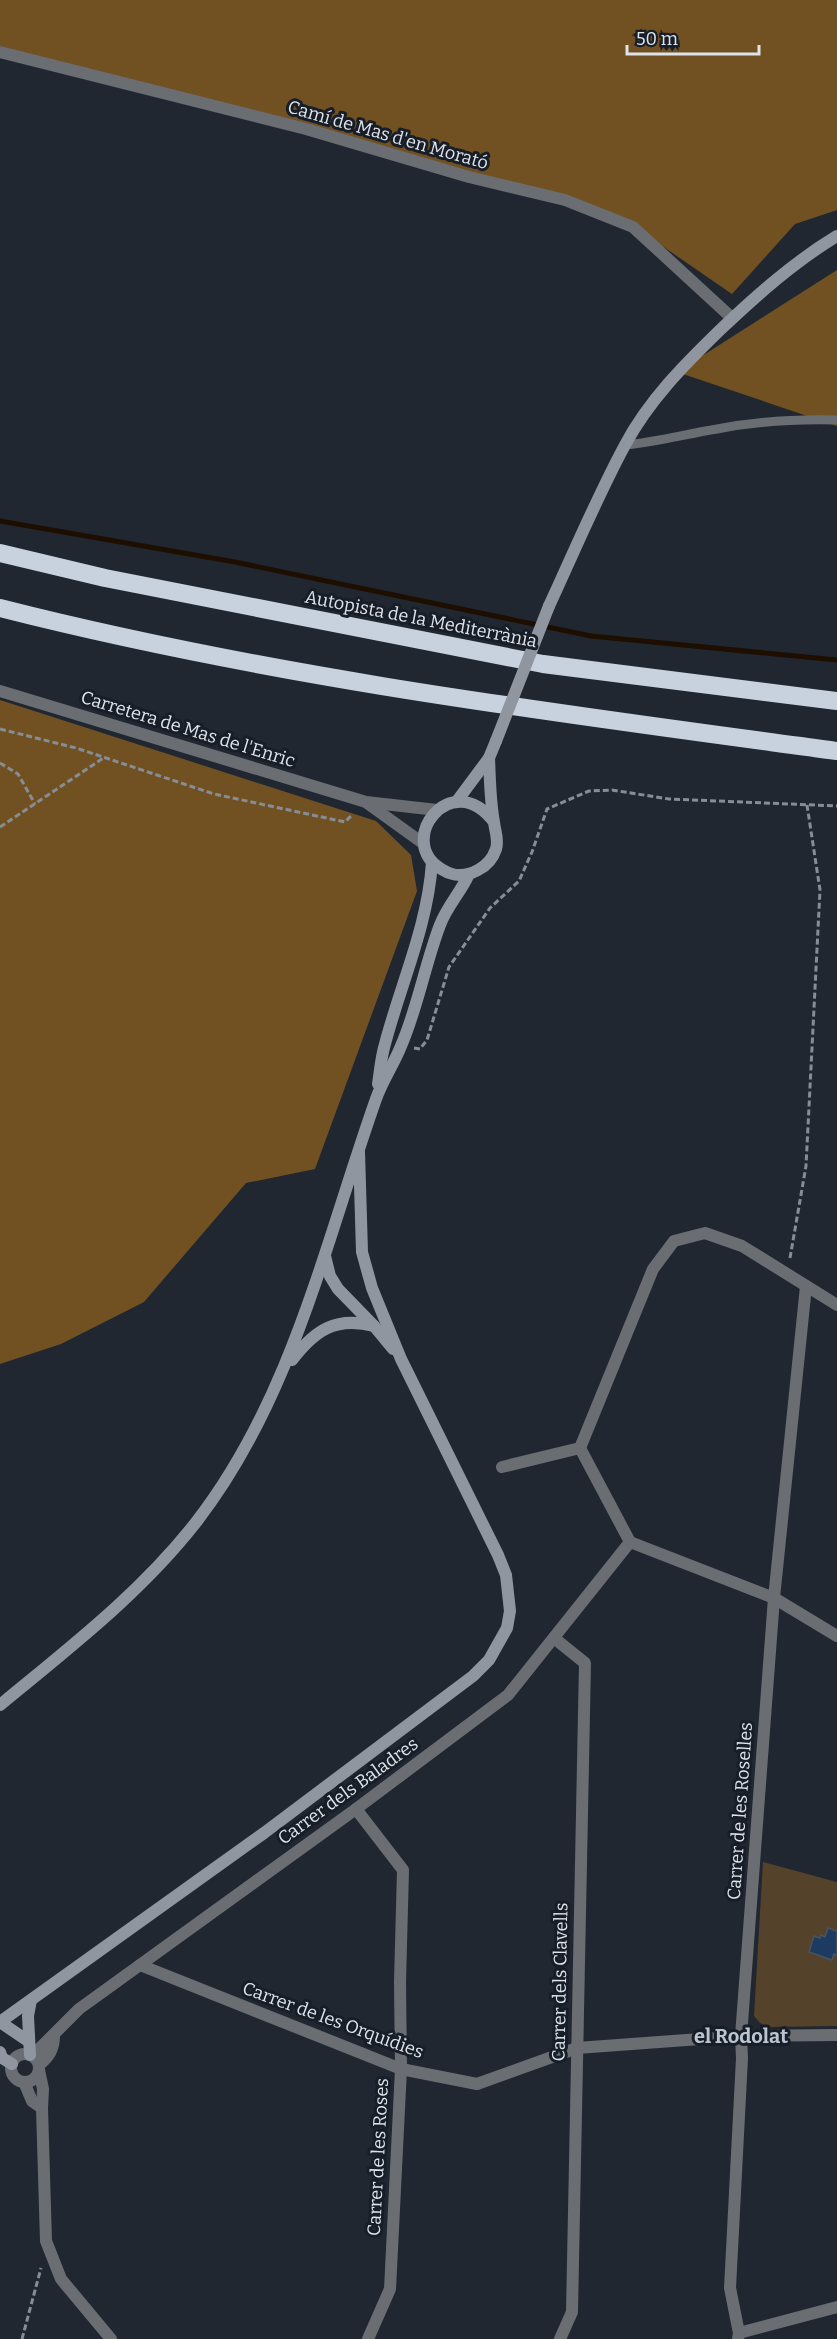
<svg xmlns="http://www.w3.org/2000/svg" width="837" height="2339" font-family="Bitter,serif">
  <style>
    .green { fill: #55422a }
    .forest { fill: #715122 }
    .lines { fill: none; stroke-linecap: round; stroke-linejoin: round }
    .stream { stroke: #1e0e00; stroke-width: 5 }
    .building { fill: #1d3a60; stroke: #4a535e; stroke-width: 1.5 }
    .path { stroke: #878d95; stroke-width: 3; stroke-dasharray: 6 3; stroke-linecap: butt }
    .lane { stroke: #6a6e73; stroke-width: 9 }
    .street { stroke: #6a6e73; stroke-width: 12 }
    .secondary { stroke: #90969f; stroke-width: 12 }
    .highway { stroke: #c8d2df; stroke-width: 18 }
    .secondary-bridge { stroke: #90969f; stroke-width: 12 }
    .labels { text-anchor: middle; stroke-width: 6; stroke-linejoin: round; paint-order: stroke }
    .street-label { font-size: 18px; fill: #dfe4eb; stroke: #171e27 }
    .neighbourhood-label { font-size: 20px; font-weight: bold; fill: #bbc5d2; stroke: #171e27 }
  </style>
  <rect width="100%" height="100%" fill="#202731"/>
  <path class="green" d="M763,1862L837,1882V2026L768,2027L760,2023L754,2016Z"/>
  <g class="forest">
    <path d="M0,0H837V210L795,224L732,294L626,221L0,46Z"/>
    <path d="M837,270V426L677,372Z"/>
    <path d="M0,700L376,821L411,855L417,891L315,1169L246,1183L144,1302L61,1344L0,1364Z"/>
  </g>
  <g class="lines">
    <path class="stream" d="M0,521L235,562L591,636L837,660"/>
  </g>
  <path class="building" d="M828,1928L837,1931V1955L834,1954L832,1960L809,1952L814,1936L820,1938L821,1935L825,1937Z"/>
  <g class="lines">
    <g class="path">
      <path d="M0,729L76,748L214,794L345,822L353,814"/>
      <path d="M0,763L18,774L35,804"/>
      <path d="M0,827L105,757"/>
      <path d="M414,1048L420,1049L427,1040L449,967L490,908L519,881L532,852L547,809L589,791L612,790L669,799L837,806"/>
      <path d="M790,1258L806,1166L820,890L807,805"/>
      <path d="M22,2339L41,2268"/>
    </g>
    <path class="lane" d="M625,445C656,442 686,434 717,429C757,421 797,419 837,420"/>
    <g class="street">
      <path d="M0,52L306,129L469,177L565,200L633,227L732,318"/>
      <path d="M0,691L366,802L437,810"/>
      <path d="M367,803L424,844"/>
      <path d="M580,1448L653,1269L674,1241L705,1233L742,1246L837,1305"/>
      <path d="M580,1448L630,1542L774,1598L837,1636"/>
      <path d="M502,1467L580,1448"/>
      <path d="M554,1638L585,1663L572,2312L560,2339"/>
      <path d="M356,1809L403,1870L400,1982L401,2069L390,2289L368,2339"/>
      <path d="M140,1965L401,2069L477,2084L577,2048L741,2036L837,2035"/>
      <circle cx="25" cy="2068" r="14"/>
      <path d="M35,2058L38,2050L79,2009L356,1809L508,1695L630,1542"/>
      <path d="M39,2065C49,2057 54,2049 54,2036"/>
      <path d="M39,2070L43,2089L42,2108L46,2241L61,2279L111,2339"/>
      <path d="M24,2082L32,2101L42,2108"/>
      <path d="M739,2333L837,2307"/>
      <path d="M738,2339L739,2333L730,2288L742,2058L741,2036L774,1598L806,1286"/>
    </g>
    <g class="secondary">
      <path d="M549,606C574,552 597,497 625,445C649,400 684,365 720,330C757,295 794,262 837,236"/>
      <path d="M489,758C490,779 490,801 494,822C495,832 499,839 496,849C493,858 486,866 478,870C467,876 454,877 443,870C393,843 451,765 494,822"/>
      <path d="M457,801L489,758L496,741"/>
      <path d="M378,1084C380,1071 381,1057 385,1044C401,983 428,925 432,862"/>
      <path d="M325,1256L330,1276L338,1289L374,1326L393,1349"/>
      <path d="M292,1360C315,1330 336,1316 374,1326"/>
      <path d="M0,1705C69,1648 141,1593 197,1521C292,1398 325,1243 376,1099C382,1081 394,1064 401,1046C418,1007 425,964 440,925C447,906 461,892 469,874"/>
      <path d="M0,2022L264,1833L473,1676L489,1660L507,1628L510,1611L506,1575L498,1555L401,1359L372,1288L362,1252L359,1152"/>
      <path d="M0,2022L28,2041"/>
      <path d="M0,2052L2,2058L12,2064"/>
      <path d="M30,2055L28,2016L31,2000"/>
    </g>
    <g class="highway">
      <path d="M0,553L105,578L543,664L837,701"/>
      <path d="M0,608C275,678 556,713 837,751"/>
    </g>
    <path class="secondary-bridge" d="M496,741L549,606"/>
  </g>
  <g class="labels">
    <g class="street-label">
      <text transform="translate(388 135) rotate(16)" y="6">Camí de Mas d'en Morató</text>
      <text transform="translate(421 619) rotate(11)" y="6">Autopista de la Mediterrània</text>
      <text transform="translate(188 729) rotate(17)" y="6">Carretera de Mas de l'Enric</text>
      <text transform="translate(348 1791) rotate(-36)" y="6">Carrer dels Baladres</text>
      <text transform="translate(740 1811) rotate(-86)" y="6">Carrer de les Roselles</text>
      <text transform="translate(560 1982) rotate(-89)" y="6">Carrer dels Clavells</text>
      <text transform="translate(333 2020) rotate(20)" y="6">Carrer de les Orquídies</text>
      <text transform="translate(378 2157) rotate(-87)" y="6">Carrer de les Roses</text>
    </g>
    <g class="neighbourhood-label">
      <text x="741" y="2043">el Rodolat</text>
    </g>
  </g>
  <path d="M627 45v9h132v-9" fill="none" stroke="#dfe4eb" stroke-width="3"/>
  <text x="636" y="45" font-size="18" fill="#dfe4eb" stroke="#171e27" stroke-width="4.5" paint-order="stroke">50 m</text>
</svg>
